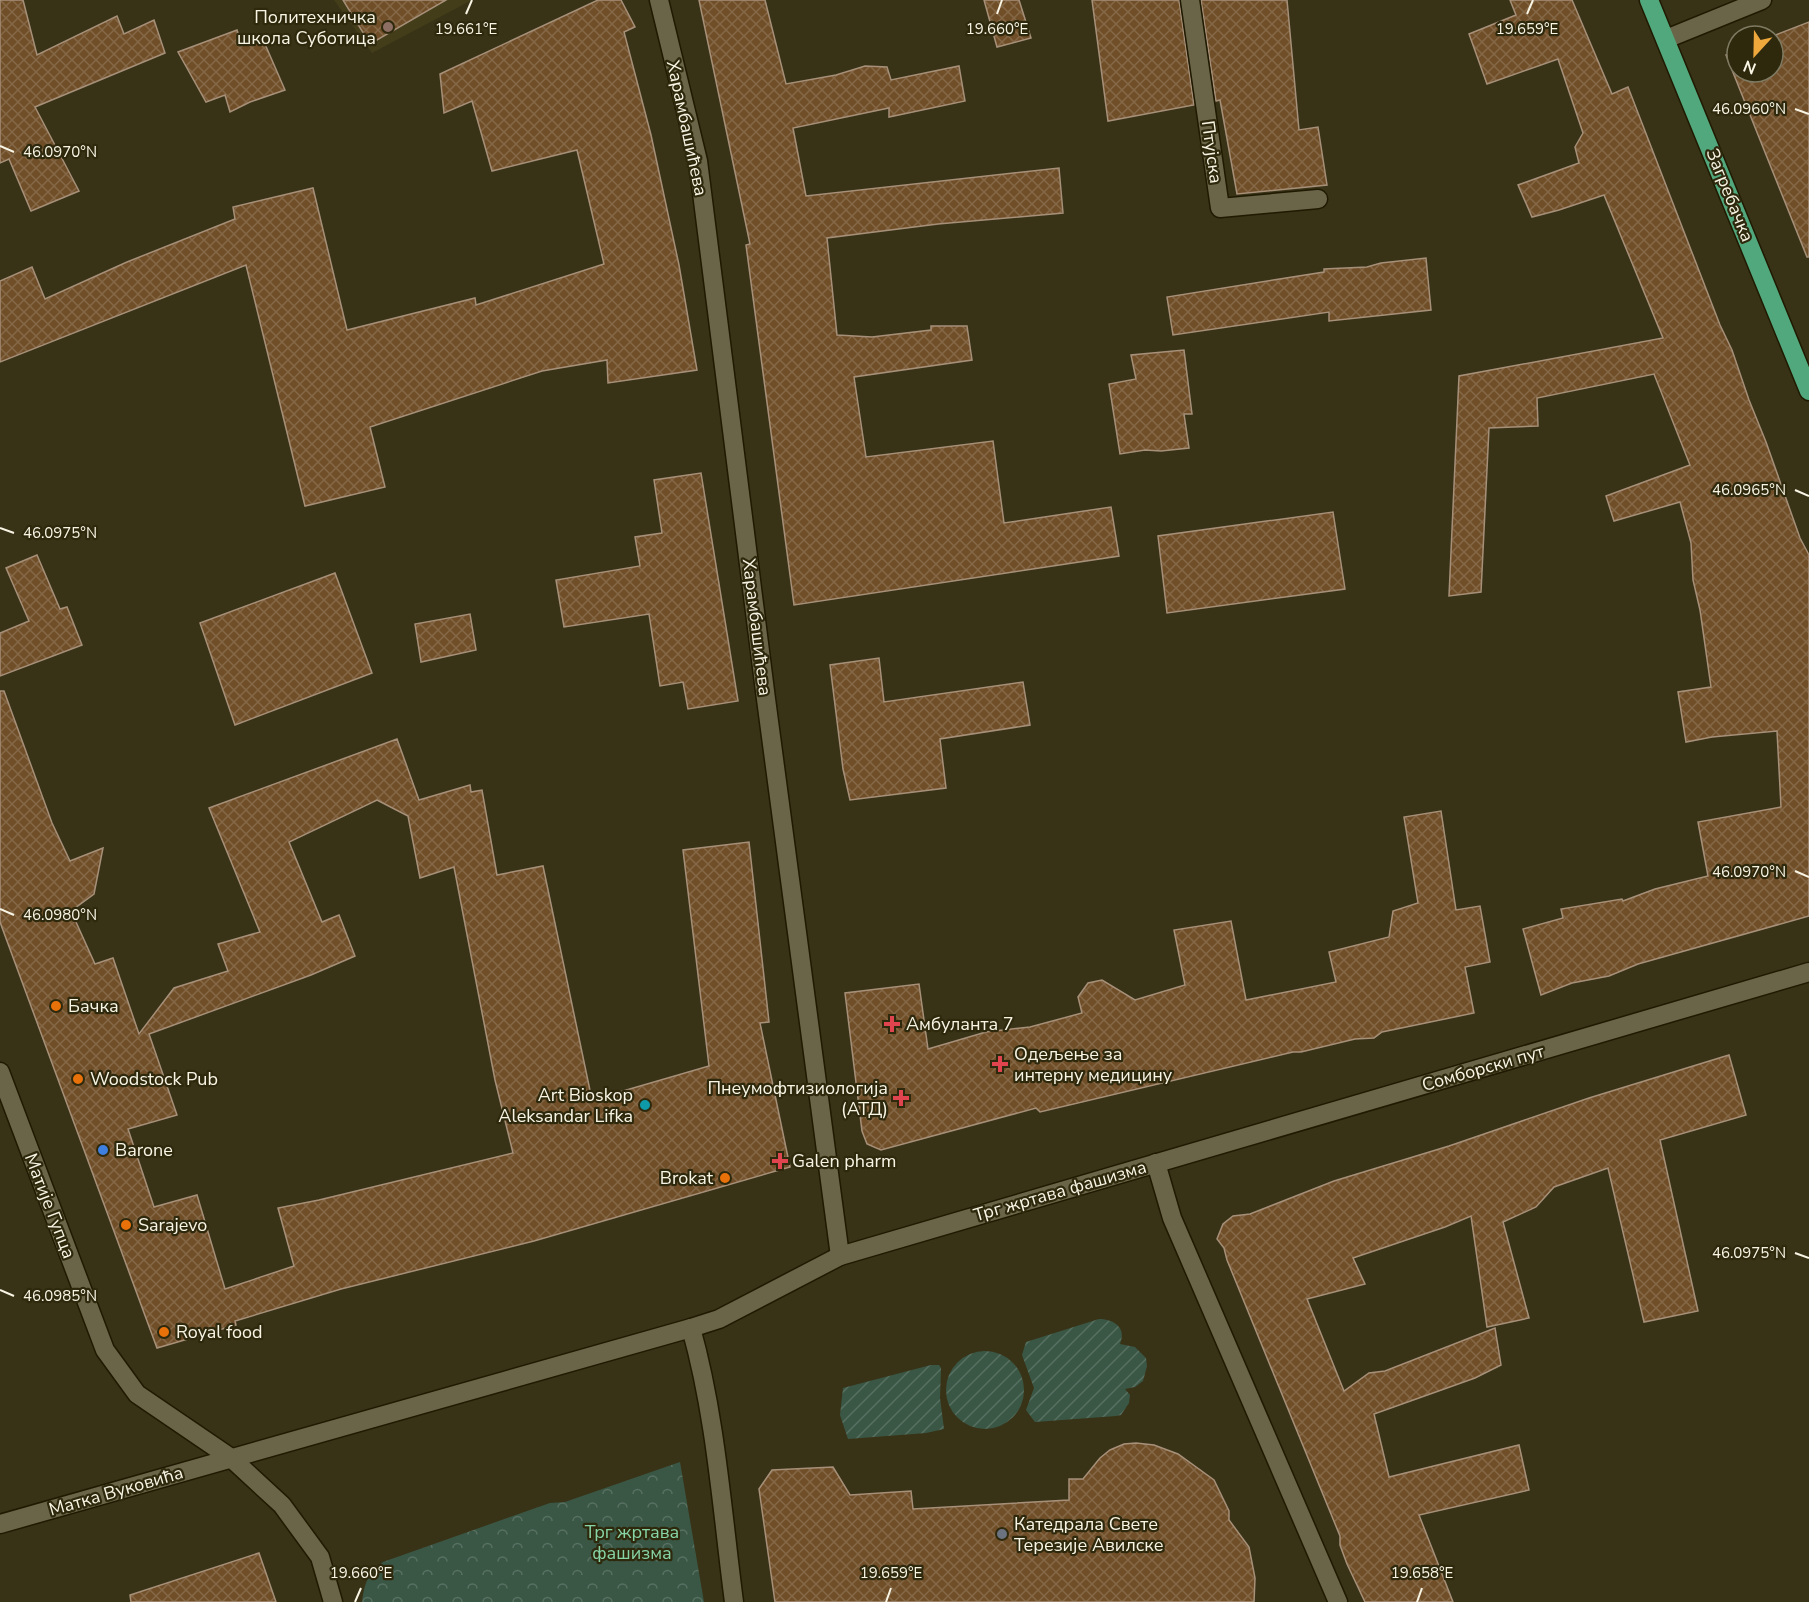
<svg xmlns="http://www.w3.org/2000/svg" width="1809" height="1602" font-family="'Nunito Sans',sans-serif">
  <style>
    .built { fill: #433d19 }
    .park { fill: url(#park-crowns) }
    .garden { fill: url(#garden-furrows) }
    .building { fill: url(#building-cross-hatch); stroke: #a79079; stroke-width: 1.5; fill-rule: evenodd }
    .lines { fill: none; stroke-linecap: round; stroke-linejoin: round }
    .minor-casing { stroke: #1f1a01; stroke-width: 21 }
    .major-casing { stroke: #1f1a01; stroke-width: 21 }
    .minor { stroke: #6a6548; stroke-width: 18 }
    .major { stroke: #52a87d; stroke-width: 18 }
    .ticks { fill: none; stroke: #f8f5e5; stroke-width: 2 }
    .education-dot { fill: #8d6e63; stroke: #2e290d; stroke-width: 2 }
    .food-dot { fill: #e8710a; stroke: #2e290d; stroke-width: 2 }
    .health-dot { fill: #e0444e; stroke: #2e290d; stroke-width: 2 }
    .culture-dot { fill: #0f9aa8; stroke: #2e290d; stroke-width: 2 }
    .shop-dot { fill: #3f7fe0; stroke: #2e290d; stroke-width: 2 }
    .worship-dot { fill: #6b7280; stroke: #2e290d; stroke-width: 2 }
    .labels { text-anchor: middle; stroke-width: 4.5; stroke-linejoin: round; paint-order: stroke }
    .poi-label { font-size: 18px; fill: #f8f5e5; stroke: #2e290d; text-anchor: start }
    .street-label { font-size: 18px; fill: #f8f5e5; stroke: #2e290d }
    .park-label { font-size: 18px; fill: #87d4a7; stroke: #2e290d }
    .ticks-label { font-size: 15px; text-anchor: middle; fill: #f8f5e5; stroke: #2e290d; stroke-width: 4.5; stroke-linejoin: round; paint-order: stroke }
  </style>
  <defs>
    <pattern id="park-crowns" width="20" height="18" patternUnits="userSpaceOnUse" patternTransform="scale(1.5)"><rect width="20" height="18" fill="#3a5746"/><path d="M2 6a3 3 0 1 1 6 0M12 15a3 3 0 1 1 6 0" fill="none" stroke="#577061"/></pattern>
    <pattern id="garden-furrows" width="10" height="10" patternUnits="userSpaceOnUse" patternTransform="scale(1.5)"><rect width="10" height="10" fill="#3a5746"/><path d="M-1 1l2-2M0 10L10 0M9 11l2-2" fill="none" stroke="#577061"/></pattern>
    <pattern id="building-cross-hatch" width="8" height="8" patternUnits="userSpaceOnUse" patternTransform="scale(1.5)"><rect width="8" height="8" fill="#704e28"/><path d="M0 0l8 8M0 8l8-8" fill="none" stroke="#856847"/></pattern>
  </defs>
  <rect width="100%" height="100%" fill="#383317"/>
  <path class="built" d="M334,0H472L372,53Z"/>
  <path class="park" d="M680,1462L704,1602H362C365,1582 367,1575 383,1562L530,1510L550,1503L565,1502Z"/>
  <g class="garden">
    <path d="M1099,1319C1114,1319 1127,1328 1120,1344L1135,1347L1146,1358L1147,1366L1143,1381L1135,1387L1125,1389L1130,1395L1129,1403L1121,1415L1116,1416L1035,1422L1026,1410L1034,1388L1022,1355L1026,1342Z"/>
    <circle cx="985" cy="1390" r="39"/>
    <path d="M931,1365H939L941,1368L940,1398L944,1429L926,1433L848,1439L840,1415L843,1388Z"/>
  </g>
  <g class="building">
    <path d="M0,0H23L37,55L117,16L124,34L154,20L165,53L35,107L79,191L31,211L9,159L0,163Z"/>
    <path d="M343,0H446L370,44Z"/>
    <path d="M598,0H621L635,27L624,32L651,135L679,265L697,370L608,383L607,360L542,371L370,427L385,487L305,506L246,265L0,362V281L32,267L45,299L127,262L235,219L233,207L313,188L347,330L475,298L476,305L604,264L577,150L492,171L472,101L444,113L440,74Z"/>
    <path d="M699,0H765L786,84L836,75L865,66L887,67L891,80L959,66L965,101L889,117V108L793,128L806,196L1059,168L1063,213L938,224L827,238L837,335L872,337L931,330V326H967L972,360L854,377L866,457L993,441L1004,523L1111,507L1119,556L794,605L746,245L750,244Z"/>
    <path d="M984,0H1019L1031,38L997,47Z"/>
    <path d="M1092,0H1179L1194,105L1108,121Z"/>
    <path d="M1201,0H1287L1299,130L1318,127L1327,185L1237,194L1220,100L1216,101Z"/>
    <path d="M1510,0H1572L1612,94L1628,87L1720,325L1732,350L1749,400L1766,442L1800,538L1809,555V916L1638,964L1609,976L1572,983L1541,995L1523,929L1563,918L1561,909L1622,899L1623,901L1655,889L1708,876L1698,822L1781,807L1777,731L1712,737L1686,742L1678,692L1711,687L1700,610L1693,580L1691,543L1680,502L1614,521L1606,496L1690,465L1654,374L1537,398L1538,426L1489,428L1481,592L1449,596L1459,376L1663,338L1604,195L1559,210L1532,217L1518,185L1579,163L1575,147L1583,133L1558,59L1487,84L1469,34L1516,15Z"/>
    <path d="M1809,22V257H1807L1726,55L1737,51V72H1773V36Z"/>
    <path d="M237,30L241,42L261,35L285,90L250,102L230,112L225,95L206,102L178,52Z"/>
    <path d="M1426,258L1431,310L1329,321V312L1173,335L1167,297L1324,272V269L1367,267L1381,263Z"/>
    <path d="M1184,350L1192,414H1184L1189,448L1161,451L1145,450L1120,454L1109,384L1136,379L1131,355Z"/>
    <path d="M701,473L738,701L688,709L683,682L660,686L649,614L564,627L556,580L640,566L635,537L662,533L654,480Z"/>
    <path d="M1333,512L1345,589L1167,613L1158,536Z"/>
    <path d="M37,555L60,609L67,607L82,645L0,676V633L29,621L6,568Z"/>
    <path d="M335,573L372,673L235,725L200,623Z"/>
    <path d="M470,614L476,650L421,662L415,624Z"/>
    <path d="M879,658L884,702L1023,682L1030,725L940,739L946,788L850,800L843,769L830,665Z"/>
    <path d="M0,691H4L52,823L70,861L103,848L94,894L71,911L95,964L113,958L139,1034L174,988L228,971L218,944L260,932L209,808L397,739L419,800L470,785L471,792L482,790L497,875L543,866L592,1100L709,1066L683,850L749,842L769,1022L760,1023L790,1167L534,1241L341,1289L235,1321L236,1325L157,1348L0,922ZM377,800L408,816L420,878L454,867L495,1080L513,1153L319,1200L278,1208L294,1266L225,1289L197,1195L154,1207L128,1129L177,1115L149,1034L311,975L355,956L339,915L322,922L289,842Z"/>
    <path d="M1441,811L1456,910L1480,906L1490,962L1465,967L1474,1013L1382,1032L1374,1038L1355,1039L1301,1052H1293L1040,1112L1036,1108L881,1150L867,1144L862,1131L845,993L919,984L928,1049L986,1032L1030,1027L1082,1013L1078,997L1088,983L1102,980L1135,1000L1185,985L1174,930L1231,921L1246,1000L1336,982L1329,952L1389,937L1393,911L1418,903L1404,817Z"/>
    <path d="M1729,1055L1746,1115L1660,1140L1698,1311L1644,1322L1608,1168L1554,1187L1536,1207L1503,1222L1529,1318L1487,1327L1471,1216L1445,1227L1353,1258L1365,1284L1307,1299L1344,1391L1369,1373L1385,1371L1495,1328L1501,1365L1475,1378L1374,1414L1389,1477L1519,1445L1529,1490L1419,1515L1453,1602H1365L1347,1564L1340,1545V1536L1227,1260L1224,1248L1217,1239L1223,1224L1233,1216L1250,1214L1334,1181L1449,1146L1589,1098Z"/>
    <path d="M1136,1443L1154,1445L1178,1454L1214,1480L1229,1511V1520L1249,1547L1255,1578L1254,1602H775L759,1489L772,1470L833,1467L850,1495L911,1491L913,1509L1069,1500V1479H1083L1100,1458L1110,1450L1124,1444Z"/>
    <path d="M259,1553L276,1602H131L130,1595Z"/>
  </g>
  <g class="lines">
    <defs>
      <g id="minor">
        <path d="M659,0L698,161L766,699L840,1256"/>
        <path d="M1190,0L1220,208L1318,199"/>
        <path d="M1666,39L1762,0"/>
        <path d="M0,1072L105,1350L137,1394L231,1458L282,1505L320,1557L333,1602"/>
        <path d="M1156,1163L1172,1218L1338,1602"/>
        <path d="M691,1328C716,1417 722,1511 734,1602"/>
        <path d="M0,1524L691,1328L719,1319L840,1256L1809,972"/>
      </g>
      <path id="major" d="M1649,0L1809,391"/>
    </defs>
    <use href="#minor" class="minor-casing"/>
    <use href="#major" class="major-casing"/>
    <use href="#minor" class="minor"/>
    <use href="#major" class="major"/>
  </g>
  <path class="ticks" d="M466,14L472,0M997,14L1002,0M1527,14L1533,0M1795,109L1809,114M0,146L14,152M1795,490L1809,496M0,528L14,533M1795,871L1809,877M0,909L14,915M1795,1253L1809,1258M0,1290L14,1296M355,1602L361,1588M886,1602L891,1588M1417,1602L1422,1588"/>
  <circle class="education-dot" cx="388" cy="27" r="6"/>
  <g class="food-dot">
    <circle cx="56" cy="1006" r="6"/>
    <circle cx="78" cy="1079" r="6"/>
    <circle cx="725" cy="1178" r="6"/>
    <circle cx="126" cy="1225" r="6"/>
    <circle cx="164" cy="1332" r="6"/>
  </g>
  <g class="health-dot">
    <path d="M889 1015h6v6h6v6h-6v6h-6v-6h-6v-6h6z"/>
    <path d="M997 1055h6v6h6v6h-6v6h-6v-6h-6v-6h6z"/>
    <path d="M898 1089h6v6h6v6h-6v6h-6v-6h-6v-6h6z"/>
    <path d="M777 1152h6v6h6v6h-6v6h-6v-6h-6v-6h6z"/>
  </g>
  <circle class="culture-dot" cx="645" cy="1105" r="6"/>
  <circle class="shop-dot" cx="103" cy="1150" r="6"/>
  <circle class="worship-dot" cx="1002" cy="1534" r="6"/>
  <g class="labels">
    <g class="poi-label">
      <text x="376" y="23" text-anchor="end">Политехничка<tspan x="376" dy="21">школа Суботица</tspan></text>
      <text x="68" y="1012">Бачка</text>
      <text x="906" y="1030">Амбуланта 7</text>
      <text x="1014" y="1060">Одељење за<tspan x="1014" dy="21">интерну медицину</tspan></text>
      <text x="90" y="1085">Woodstock Pub</text>
      <text x="888" y="1094" text-anchor="end">Пнеумофтизиологија<tspan x="888" dy="21">(АТД)</tspan></text>
      <text x="633" y="1101" text-anchor="end">Art Bioskop<tspan x="633" dy="21">Aleksandar Lifka</tspan></text>
      <text x="115" y="1156">Barone</text>
      <text x="792" y="1167">Galen pharm</text>
      <text x="713" y="1184" text-anchor="end">Brokat</text>
      <text x="138" y="1231">Sarajevo</text>
      <text x="176" y="1338">Royal food</text>
      <text x="1014" y="1530">Катедрала Свете<tspan x="1014" dy="21">Терезије Авилске</tspan></text>
    </g>
    <g class="street-label">
      <text transform="translate(687 128) rotate(78)" y="6">Харамбашићева</text>
      <text transform="translate(1212 152) rotate(82)" y="6">Птујска</text>
      <text transform="translate(1730 195) rotate(68)" y="6">Загребачка</text>
      <text transform="translate(757 627) rotate(83)" y="6">Харамбашићева</text>
      <text transform="translate(1483 1068) rotate(-16)" y="6">Сомборски пут</text>
      <text transform="translate(1060 1191) rotate(-16)" y="6">Трг жртава фашизма</text>
      <text transform="translate(50 1206) rotate(69)" y="6">Матије Гупца</text>
      <text transform="translate(116 1491) rotate(-16)" y="6">Матка Вуковића</text>
    </g>
    <g class="park-label">
      <text x="632" y="1538">Трг жртава<tspan x="632" dy="21">фашизма</tspan></text>
    </g>
  </g>
  <g class="ticks-label">
    <text x="997" y="34">19.660°E</text>
    <text x="1527" y="34">19.659°E</text>
    <text x="466" y="34">19.661°E</text>
    <text x="1749" y="114">46.0960°N</text>
    <text x="60" y="157">46.0970°N</text>
    <text x="1749" y="495">46.0965°N</text>
    <text x="60" y="538">46.0975°N</text>
    <text x="1749" y="877">46.0970°N</text>
    <text x="60" y="920">46.0980°N</text>
    <text x="1749" y="1258">46.0975°N</text>
    <text x="60" y="1301">46.0985°N</text>
    <text x="361" y="1578">19.660°E</text>
    <text x="891" y="1578">19.659°E</text>
    <text x="1422" y="1578">19.658°E</text>
  </g>
  <g transform="translate(1755 54) rotate(202)"><circle r="28" fill="#2e290d" stroke="#7f7b63" stroke-width="1.5"/>
  <path d="M0-4.5L10 22L0 15L-10 22Z" fill="#eea83c"/>
  <text y="-9" font-size="16" font-weight="bold" text-anchor="middle" fill="#f8f5e5">N</text>
  </g>
</svg>
